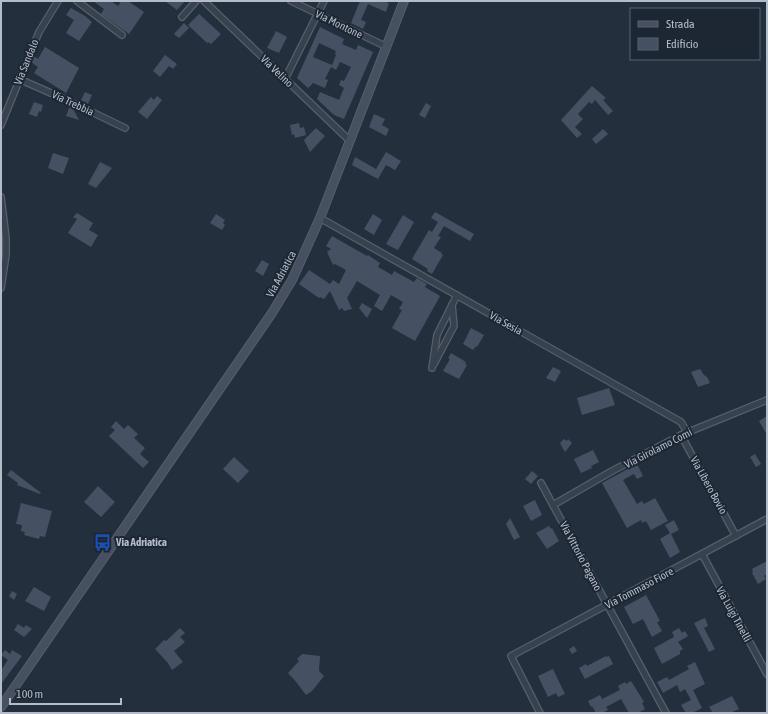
<svg xmlns="http://www.w3.org/2000/svg" width="768" height="714" font-family="'Asap Condensed',sans-serif">
  <style>
    .building { fill: #455162; fill-rule: evenodd }
    .lines { fill: none; stroke-linecap: round; stroke-linejoin: round }
    .street-casing { stroke: #565f6c; stroke-width: 8 }
    .secondary-casing { stroke: #565f6c; stroke-width: 10 }
    .street { stroke: #38414e; stroke-width: 5.5 }
    .secondary { stroke: #465061; stroke-width: 8 }
    .labels { text-anchor: middle; stroke-width: 4; stroke-linejoin: round; paint-order: stroke }
    .street-label { font-size: 11px; fill: #b4bcc9; stroke: #1d2633 }
    .poi-label { font-size: 11px; font-weight: bold; fill: #b4bcc9; stroke: #1d2633; text-anchor: start }
  </style>
  <rect width="100%" height="100%" fill="#242f3e"/>
  <g class="building">
    <path d="M93,1H111L118,6L121,1H128L144,12L129,34L101,14L104,9Z"/>
    <path d="M165,1H185L177,10Z"/>
    <path d="M360,1H383L389,3L386,12L368,4L361,20L366,22L363,29L351,23Z"/>
    <path d="M71,8L85,16L92,22L79,41L66,33L74,20L66,15Z"/>
    <path d="M199,14L221,34L211,44L208,42L207,43L188,25Z"/>
    <path d="M184,23L189,28L179,38L174,34Z"/>
    <path d="M320,27L344,39L342,44L356,50L358,45L373,52L344,119L334,115L317,99L320,92L339,100L344,88L339,85L341,80L344,81L351,67L340,62L336,70L331,67L325,79L328,80L325,88L313,83L308,88L297,78ZM319,43L336,51L335,54L336,55L332,65L313,57Z"/>
    <path d="M276,31L287,37L279,53L267,48Z"/>
    <path d="M45,47L79,68L66,93L34,73L38,67L31,62L34,56L38,59Z"/>
    <path d="M165,55L177,64L173,69L169,66L160,77L153,71Z"/>
    <path d="M592,86L606,98L603,100L613,111L608,115L595,100L592,104L589,102L578,114L583,119L575,127L582,134L577,138L561,120Z"/>
    <path d="M85,92L92,95L88,104L81,100Z"/>
    <path d="M157,96L162,100L147,119L138,112L151,97L154,100Z"/>
    <path d="M34,102L43,105L41,112L39,111L37,117L29,114Z"/>
    <path d="M426,103L431,106L425,118L419,115Z"/>
    <path d="M70,106L72,107L79,120L66,116Z"/>
    <path d="M374,114L385,119L382,125L389,129L386,136L369,127Z"/>
    <path d="M299,123L300,128L304,127L306,135L295,138L294,134L292,135L290,125Z"/>
    <path d="M316,128L325,136L310,152L304,140Z"/>
    <path d="M603,129L608,134L596,144L592,139Z"/>
    <path d="M386,152L401,161L395,170L386,165L378,179L352,165L355,157L376,169Z"/>
    <path d="M53,153L69,158L63,174L48,168Z"/>
    <path d="M100,162L112,168L96,188L88,184Z"/>
    <path d="M435,212L474,234L470,241L444,226L438,236L441,237L434,248L442,253L441,254L443,255L432,274L427,271L428,269L412,259L429,230L432,232L438,222L431,218Z"/>
    <path d="M77,213L93,223L89,230L98,235L91,247L68,233L77,219L73,217Z"/>
    <path d="M216,214L225,220L223,223L225,225L222,230L210,223Z"/>
    <path d="M373,214L382,220L374,235L364,229Z"/>
    <path d="M403,215L414,222L398,250L386,244Z"/>
    <path d="M332,236L367,256L368,255L380,263L378,267L392,275L394,271L414,282L417,278L427,284L425,287L440,296L415,341L392,328L402,310L399,309L403,302L391,295L382,311L374,306L380,295L357,281L347,298L352,309L344,311L342,308L339,310L330,291L324,299L320,297L319,298L299,284L309,270L330,284L333,280L339,284L346,270L335,264L333,265L327,252L331,249L326,246Z"/>
    <path d="M262,260L269,264L263,276L255,271Z"/>
    <path d="M362,303L372,309L367,318L359,308Z"/>
    <path d="M471,328L484,335L477,347L476,346L473,350L463,344Z"/>
    <path d="M451,353L466,362L465,364L467,365L459,379L443,371L450,359L448,358Z"/>
    <path d="M553,367L561,371L555,382L546,378Z"/>
    <path d="M700,369L704,375L707,377L710,383L698,387L691,372Z"/>
    <path d="M609,388L615,405L582,415L577,398Z"/>
    <path d="M767,416V435L759,421Z"/>
    <path d="M116,421L124,429L128,425L138,434L134,438L145,448L140,454L149,462L143,468L109,436L115,430L111,427Z"/>
    <path d="M564,439L567,441L568,439L572,443L565,452L560,443Z"/>
    <path d="M593,450L599,462L591,466L592,468L581,473L574,459Z"/>
    <path d="M755,454L761,464L756,467L750,457Z"/>
    <path d="M234,457L249,471L238,483L223,469Z"/>
    <path d="M637,464L643,476L637,479L634,474L623,480L637,504L642,501L644,504L655,498L668,521L651,530L646,521L642,523L641,520L627,528L602,483Z"/>
    <path d="M11,470L41,493L40,494L17,485L18,483L7,475Z"/>
    <path d="M532,471L538,476L531,484L525,479Z"/>
    <path d="M98,486L115,502L101,517L84,502Z"/>
    <path d="M535,500L542,515L531,521L523,506Z"/>
    <path d="M21,503L52,511L45,537L40,536L39,539L24,535L25,532L21,531L22,525L16,524Z"/>
    <path d="M510,518L520,537L514,540L506,524Z"/>
    <path d="M674,520L679,530L671,534L680,552L670,558L660,539L670,533L665,525Z"/>
    <path d="M549,526L551,529L552,528L559,541L547,549L536,533Z"/>
    <path d="M767,561V574L764,576L766,579L758,584L752,573L753,572L752,569Z"/>
    <path d="M34,587L51,597L44,611L25,601Z"/>
    <path d="M12,591L17,594L14,600L9,596Z"/>
    <path d="M646,595L660,621L657,622L662,631L652,637L643,619L633,624L624,607Z"/>
    <path d="M705,618L708,626L704,628L715,649L709,652L694,623Z"/>
    <path d="M18,624L24,628L26,625L32,629L24,637L14,630Z"/>
    <path d="M180,628L185,633L180,637L185,642L174,651L183,662L172,670L168,663L155,649L164,640L166,641Z"/>
    <path d="M679,628L682,633L685,631L688,636L678,642L683,649L680,651V654L662,664L654,648L674,637L672,632Z"/>
    <path d="M574,646L577,651L572,654L569,649Z"/>
    <path d="M5,650L10,654L12,650L22,656L1,684V670L8,660L1,655Z"/>
    <path d="M302,654L320,656L319,671L324,676L312,691L306,695L297,683L288,673L299,661L297,659Z"/>
    <path d="M606,656V657L609,656L613,664L585,679L579,668L586,664L587,666Z"/>
    <path d="M695,662L705,684L693,690L702,708L692,713H686L681,705L691,700L685,689L680,692L677,685L663,693L657,682L667,677L669,680L689,669L687,666Z"/>
    <path d="M553,669L565,694L558,697L556,693L548,697L538,676Z"/>
    <path d="M631,681L644,702L642,703L645,709L638,713H629L621,699L606,707L608,710L602,713H596L592,706L591,707L588,701L600,695L602,699L620,690L618,686L625,682L626,684Z"/>
    <path d="M732,696L739,709L730,713H713L709,707Z"/>
  </g>
  <g class="lines">
    <defs>
      <g id="street">
        <path d="M77,1L122,35"/>
        <path d="M204,1L350,141"/>
        <path d="M291,1L387,47"/>
        <path d="M182,17L196,1"/>
        <path d="M19,79L69,101L125,128"/>
        <path d="M285,79L324,1"/>
        <path d="M1,125L39,32L58,1"/>
        <path d="M1,197L6,238V255L1,288"/>
        <path d="M320,218L681,422L687,432"/>
        <path d="M434,364L454,326L452,305"/>
        <path d="M432,368L437,335L457,295"/>
        <path d="M681,435L736,536"/>
        <path d="M541,483L666,713"/>
        <path d="M553,505L612,471L681,435L767,400"/>
        <path d="M702,554L767,674"/>
        <path d="M540,713L511,656L767,519"/>
      </g>
      <path id="secondary" d="M1,707L272,313L292,280L320,218L404,1"/>
    </defs>
    <use href="#street" class="street-casing"/>
    <use href="#secondary" class="secondary-casing"/>
    <use href="#street" class="street"/>
    <use href="#secondary" class="secondary"/>
  </g>
  <defs>
    <symbol id="bus-bare" viewBox="-9 -9 18 18"><path d="M-5-6H5V4H4V6H2V4H-2V6H-4V4H-5ZM-3.5-4V0h7V-4ZM-3.5 1.2v1.5H-2V1.2ZM2 1.2v1.5H3.5V1.2Z" fill="#1a4fb4" stroke="#1d2633" stroke-width="2.5" paint-order="stroke"/></symbol>
  </defs>
  <g fill-rule="evenodd">
    <use href="#bus-bare" x="90" y="530" width="25" height="25"/>
  </g>
  <g class="labels">
    <g class="street-label">
      <text transform="translate(339 24) rotate(26)" y="4">Via Montone</text>
      <text transform="translate(26 62) rotate(-68)" y="4">Via Sandalo</text>
      <text transform="translate(277 71) rotate(44)" y="4">Via Velino</text>
      <text transform="translate(73 103) rotate(25)" y="4">Via Trebbia</text>
      <text transform="translate(281 274) rotate(-62)" y="4">Via Adriatica</text>
      <text transform="translate(506 323) rotate(29)" y="4">Via Sesia</text>
      <text transform="translate(658 448) rotate(-27)" y="4">Via Girolamo Comi</text>
      <text transform="translate(709 485) rotate(61)" y="4">Via Libero Bovio</text>
      <text transform="translate(581 556) rotate(62)" y="4">Via Vittorio Pagano</text>
      <text transform="translate(639 588) rotate(-28)" y="4">Via Tommaso Fiore</text>
      <text transform="translate(734 614) rotate(61)" y="4">Via Luigi Tinelli</text>
    </g>
    <g class="poi-label">
      <text x="116" y="546">Via Adriatica</text>
    </g>
  </g>
  <rect width="768" height="714" fill="none" stroke="#b4bcc9" stroke-width="4"/>
  <rect x="630" y="8" width="130" height="52" fill="#1d2633" stroke="#59626f"/>
  <rect x="638" y="21" width="20" height="6" fill="#465061" stroke="#59626f"/>
  <text x="666" y="28" font-size="12" fill="#b4bcc9">Strada</text>
  <rect x="638" y="38" width="20" height="12" fill="#455162" stroke="#59626f"/>
  <text x="666" y="48" font-size="12" fill="#b4bcc9">Edificio</text>
  <path d="M10 698v6h111v-6" fill="none" stroke="#b4bcc9" stroke-width="2"/>
  <text x="16" y="698" font-size="12" fill="#b4bcc9" stroke="#1d2633" stroke-width="3" paint-order="stroke">100 m</text>
</svg>
